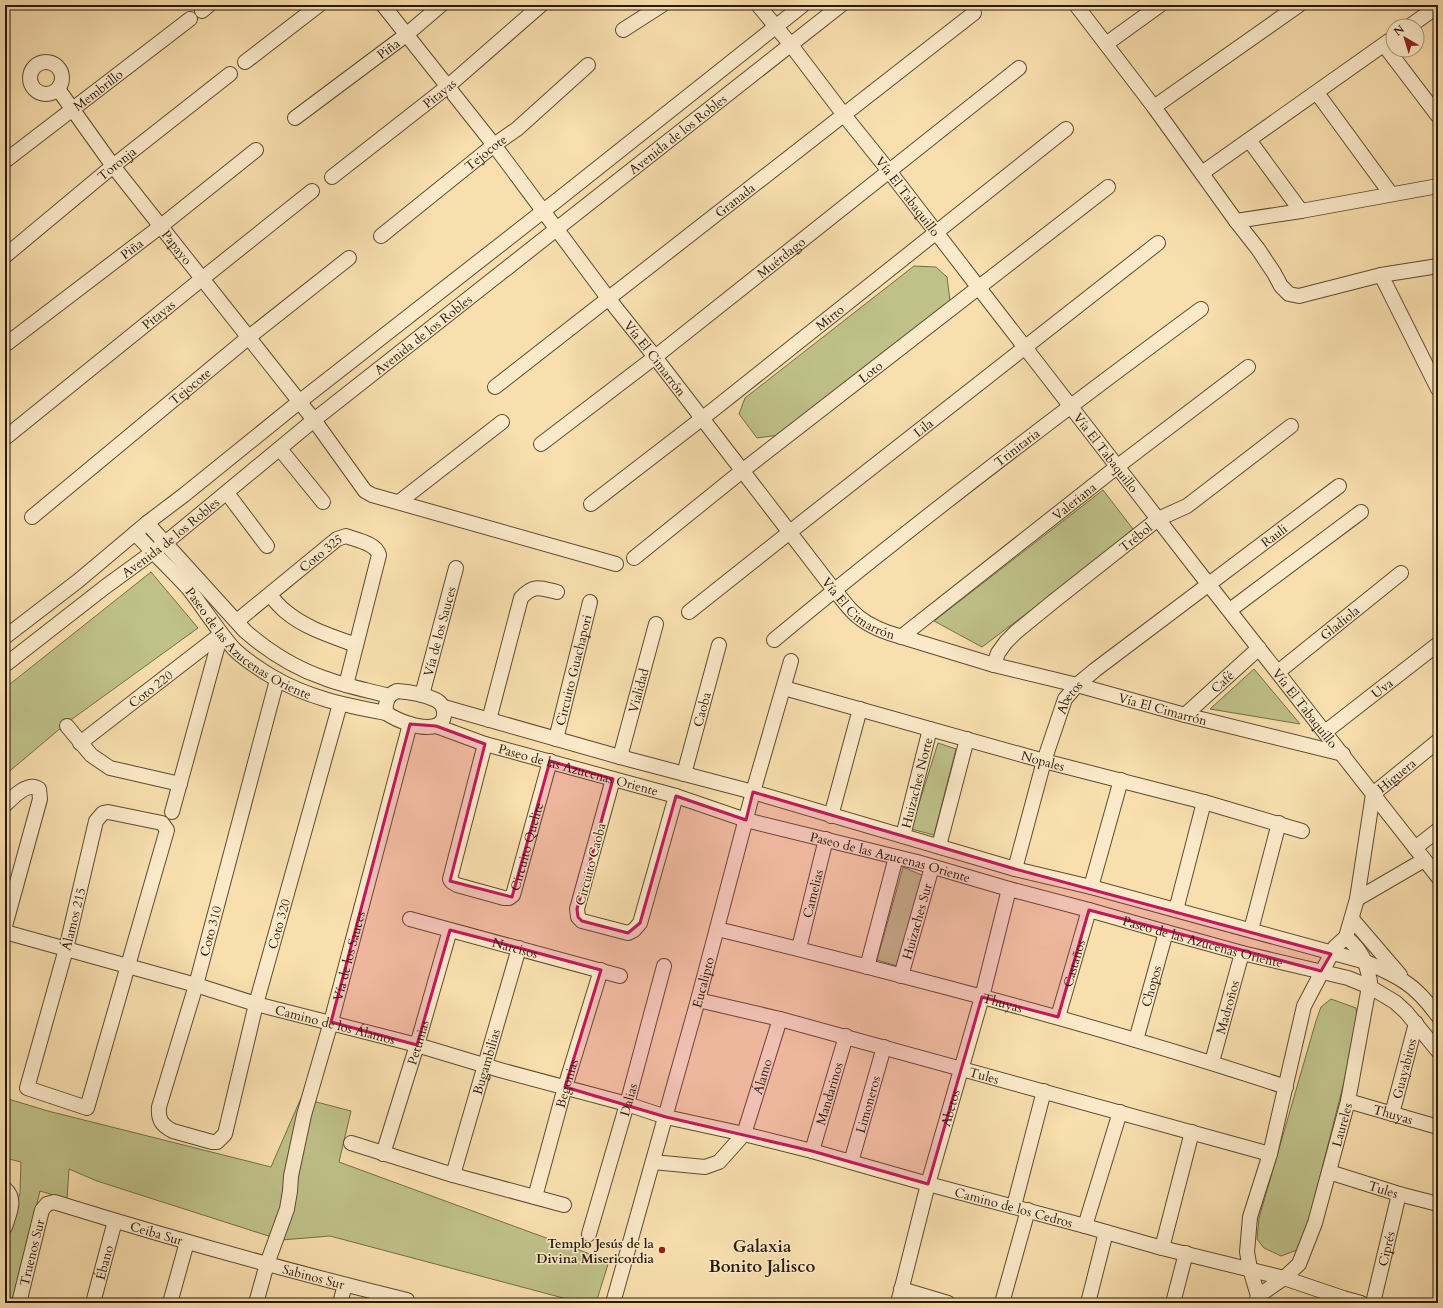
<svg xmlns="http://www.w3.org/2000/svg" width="1443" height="1308" font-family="Cardo,serif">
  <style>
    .green { fill: #bfc189; stroke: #746e48 }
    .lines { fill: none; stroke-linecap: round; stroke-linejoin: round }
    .minor-casing { stroke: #5d4b32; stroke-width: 16 }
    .minor { stroke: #fbeaca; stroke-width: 14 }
    .marked { fill: #c2185b; fill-opacity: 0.2; stroke: #c2185b; stroke-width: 3; stroke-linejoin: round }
    .poi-dot { fill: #8f2418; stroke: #fbeaca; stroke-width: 1.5 }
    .labels { text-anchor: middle; stroke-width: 3; stroke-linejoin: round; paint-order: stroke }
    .street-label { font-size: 13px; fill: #291a08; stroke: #fbeaca }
    .poi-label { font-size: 13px; font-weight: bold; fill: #291a08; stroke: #fbeaca; text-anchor: end }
    .district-label { font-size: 17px; font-weight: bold; fill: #291a08; stroke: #fbeaca }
  </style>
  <rect width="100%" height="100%" fill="#f9dfae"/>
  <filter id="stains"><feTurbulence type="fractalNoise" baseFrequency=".005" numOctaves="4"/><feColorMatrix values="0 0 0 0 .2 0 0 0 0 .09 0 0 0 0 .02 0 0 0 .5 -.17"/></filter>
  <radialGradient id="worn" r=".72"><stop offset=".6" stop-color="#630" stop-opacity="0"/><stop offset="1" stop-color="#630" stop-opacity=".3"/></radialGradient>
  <g class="green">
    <path d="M914,266L936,267L947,277L950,301L779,435L757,438L739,414L745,398Z"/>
    <path d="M1103,490L1133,529L1063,586L982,647L934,621Z"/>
    <path d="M151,572L198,628L68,722L5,775V688Z"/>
    <path d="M1254,669L1300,724L1210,709Z"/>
    <path d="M938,743L956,749L934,835L911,829Z"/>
    <path d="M903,867L924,876L897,966L877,960Z"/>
    <path d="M1331,999L1356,1008L1358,1027L1304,1239L1297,1250L1281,1256L1264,1248L1257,1239L1259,1218L1316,1021L1321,1007Z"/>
    <path d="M5,1098L48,1111L271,1167L301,1098L351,1111L339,1162L609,1261L596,1303H582L330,1236L281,1240L97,1181L69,1169L67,1199L40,1191L14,1303L5,1302V1244L20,1193L21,1162L5,1158Z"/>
  </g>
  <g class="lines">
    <defs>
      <g id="minor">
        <path id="s1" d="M383,5L494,145L608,298L655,357L834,590C840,596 845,604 852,611C862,622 875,628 889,633L994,665L1077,685L1185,715L1343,754"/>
        <path id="s2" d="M758,5L791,45L844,115L889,171L979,288L1195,567L1438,877"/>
        <path d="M1076,5L1154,107L1236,221L1258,249L1274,273L1281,286L1289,294L1299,296L1381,275L1438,266"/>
        <path d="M202,11L209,5"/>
        <path d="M1410,26L1438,6"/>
        <path d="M623,30L662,5"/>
        <path d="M1106,44L1160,5"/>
        <path d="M1384,45L1438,116"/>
        <path d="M245,62L319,5"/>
        <circle cx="46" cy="78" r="16"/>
        <path id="s3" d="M58,89L113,166L314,420L365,491L372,495L616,564"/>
        <path d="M1317,93L1391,194"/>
        <path d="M1154,107L1299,5"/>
        <path id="s4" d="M295,118L406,35L441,5"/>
        <path d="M1249,140L1301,211"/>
        <path id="s5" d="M5,161L190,19"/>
        <path d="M1202,173L1393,38"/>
        <path id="s6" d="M332,177L447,87L541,5"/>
        <path d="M1236,221L1301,211L1438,186"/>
        <path id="s7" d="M381,236L494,145L517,129L588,65"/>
        <path id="s8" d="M5,256L113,166L230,74"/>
        <path d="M1381,275L1438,389"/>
        <path id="s9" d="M5,345L161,226L256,150"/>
        <path id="s10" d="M495,387L974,13"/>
        <path id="s11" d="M5,438L203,278L312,191"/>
        <path id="s12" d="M541,444L655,357L1019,68"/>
        <path d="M280,449L323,502"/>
        <path d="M227,493L267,546"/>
        <path d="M399,502L502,422"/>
        <path id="s13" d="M591,504L713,410L1066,129"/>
        <path id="s14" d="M32,517L249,337L349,258"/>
        <path d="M147,523L245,631C268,651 295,668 324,678C345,686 367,690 389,696"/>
        <path id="s15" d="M135,533C152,552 171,569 188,588C204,608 217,630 234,649C245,660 258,668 271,676C308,698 344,705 386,713"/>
        <path id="s16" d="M634,558L742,471L1108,187"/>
        <path d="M270,595C274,600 279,606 285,611C305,628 331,636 356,645"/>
        <path d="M1230,610L1361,512"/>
        <path id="s17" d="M689,612L805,520L1158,243"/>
        <path id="s18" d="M237,621L337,539L346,536C356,540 376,543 379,555L346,685"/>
        <path d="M5,637L78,581L147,523L184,495L299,402L560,198L803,5"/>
        <path id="s19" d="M901,637L1118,466L1248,367"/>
        <path id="s20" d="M774,640C912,525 1056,416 1201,309"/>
        <path id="s21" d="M5,665L105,587L164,544L314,420L841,5"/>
        <path id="s22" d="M994,665L998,653L1006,642L1016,632L1054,601L1158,519L1187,506L1291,426"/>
        <path id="s23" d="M1278,672L1401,573"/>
        <path id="s24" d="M277,680L196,985L159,1107C158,1119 161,1125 173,1131L212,1142H217L225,1134L256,1004L340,704"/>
        <path id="s25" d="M784,688L1044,761L1204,802L1302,831"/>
        <path d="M397,691C410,692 424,694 436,700C446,705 448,722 435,726C421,730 398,721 386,713C385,703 387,695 397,691Z"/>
        <path id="s26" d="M422,695L456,568"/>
        <path d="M444,707L620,757L753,792L1015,869L1091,887L1366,962C1379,968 1393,974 1405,982C1417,990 1430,1005 1438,1016"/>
        <path id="s27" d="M1185,715L1259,648"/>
        <path d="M489,720L521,598C534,584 540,588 557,592"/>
        <path d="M67,726L91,755L110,768L180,784"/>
        <path id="s28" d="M436,726L485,744L676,796L746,820L917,862L1009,889L1089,910L1166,932L1242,953L1348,978L1370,987L1395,1002L1406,1012L1438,1051"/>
        <path id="s29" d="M1325,732L1438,644"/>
        <path id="s30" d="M556,739L590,602"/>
        <path id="s31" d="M80,743L221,634"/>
        <path id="s32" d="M485,744L450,879L452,882L457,885L504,898H509L513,895L550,761"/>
        <path id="s33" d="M620,757L656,624"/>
        <path id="s34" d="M684,774L719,645"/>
        <path d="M613,779L577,909L578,917L582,921L628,933L634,930L640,923L676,796"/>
        <path d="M5,805C13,797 28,781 39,789L40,799L5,926"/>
        <path d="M108,812L162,823L167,830L87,1108L27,1088L66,949L96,821L103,813Z"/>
        <path d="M172,812L221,634"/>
        <path d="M831,816L860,709"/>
        <path id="s35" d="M903,836L930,729"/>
        <path d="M939,846L967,739"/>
        <path d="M1415,848L1438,830"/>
        <path id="s36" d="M1015,869L1044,761L1065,699L1077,685L1095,670L1339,486"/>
        <path d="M1091,887L1121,780"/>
        <path d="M1357,899L1424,860"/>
        <path d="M1176,910L1204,802"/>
        <path id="s37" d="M410,919L620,976"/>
        <path d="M1352,919L1400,975"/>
        <path id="s38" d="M717,929C793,947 869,967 945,987C1059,1017 1174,1050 1286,1087"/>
        <path d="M1251,930L1279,823"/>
        <path id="s39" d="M5,932L196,985L256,1004L417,1045L500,1070L627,1104L666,1117L744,1134L812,1151L928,1184L1085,1226L1162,1248L1284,1278L1343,1298L1361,1303"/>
        <path id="s40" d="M799,948L826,839"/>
        <path d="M867,967L896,857"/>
        <path id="s41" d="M901,976L932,867"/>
        <path id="s42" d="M698,1000L780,1019L1270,1154"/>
        <path id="s43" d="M1058,1017L1089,910"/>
        <path id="s44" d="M1136,1040L1166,932"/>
        <path id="s45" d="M1212,1062L1242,953"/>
        <path id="s46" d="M1348,1101L1438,1127"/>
        <path id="s47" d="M1392,1114L1416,1023"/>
        <path d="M351,1143L453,1175L564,1205"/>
        <path id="s48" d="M812,1151L846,1036"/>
        <path id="s49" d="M383,1154L417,1045L450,930"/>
        <path id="s50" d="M653,1162L705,1167L719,1162L744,1134L780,1019"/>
        <path id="s51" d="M851,1162L884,1047"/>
        <path id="s52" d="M1329,1172L1399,1194L1438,1204"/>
        <path id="s53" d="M453,1175L519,948"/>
        <path d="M5,1189C17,1199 9,1214 5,1227"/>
        <path id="s54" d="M535,1197L565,1087L601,970"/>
        <path d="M1014,1206L1044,1091"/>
        <path d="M1085,1226L1120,1112"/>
        <path id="s55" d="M589,1234L627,1104L664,966"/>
        <path d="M1162,1248L1192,1132"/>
        <path d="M901,1289L948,1303"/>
        <path id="s56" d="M1258,1296L1284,1278L1299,1264L1315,1223L1348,1101L1370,981C1366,961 1362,951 1346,937"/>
        <path id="s57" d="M19,1303L42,1210L47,1204L54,1202C170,1238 288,1271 407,1300L406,1303"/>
        <path id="s58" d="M93,1303L115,1221"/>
        <path d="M170,1303L187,1242"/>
        <path id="s59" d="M256,1303L267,1264L287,1209L290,1191L291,1176L304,1115L331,1022L410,724"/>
        <path d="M340,1303L345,1285"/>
        <path id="s60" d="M613,1303L698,1000L753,792L791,661"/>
        <path id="s61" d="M898,1303L928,1184L982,997L1009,889"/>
        <path d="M1002,1303L1028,1210"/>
        <path d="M1088,1303L1106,1232"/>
        <path d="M1173,1303L1186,1253"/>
        <path id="s62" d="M1256,1303L1258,1296L1250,1269L1247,1252L1250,1217L1270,1154L1304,1006L1335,947L1346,937L1357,899L1373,794L1438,741"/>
        <path id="s63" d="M1373,1303L1399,1194"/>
      </g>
    </defs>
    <use href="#minor" class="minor-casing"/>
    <use href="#minor" class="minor"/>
  </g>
  <path class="marked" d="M410,724L436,726L485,744L450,881L512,897L550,761L613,779L577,909L578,917L582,921L628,933L640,923L676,796L746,820L753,792L1015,869L1331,954L1321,971L1089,910L1058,1017L982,997L928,1184L812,1151L666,1117L565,1087L601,970L519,948L450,930L417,1045L331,1022Z"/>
  <circle class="poi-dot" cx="662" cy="1250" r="4"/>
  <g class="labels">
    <g class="street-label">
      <text dy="5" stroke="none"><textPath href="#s4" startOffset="116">Piña</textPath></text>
      <text dy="5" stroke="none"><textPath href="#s5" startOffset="117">Membrillo</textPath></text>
      <text dy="5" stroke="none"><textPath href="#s6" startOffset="136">Pitayas</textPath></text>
      <text dy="5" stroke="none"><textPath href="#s21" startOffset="857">Avenida de los Robles</textPath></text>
      <text dy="5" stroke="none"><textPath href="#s7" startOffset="134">Tejocote</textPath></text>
      <text dy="5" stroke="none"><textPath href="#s8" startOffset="145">Toronja</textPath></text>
      <text dy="5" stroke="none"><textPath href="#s2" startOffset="243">Vía El Tabaquillo</textPath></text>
      <text dy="5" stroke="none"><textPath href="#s10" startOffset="304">Granada</textPath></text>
      <text dy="5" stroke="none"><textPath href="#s3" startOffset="198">Papayo</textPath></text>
      <text dy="5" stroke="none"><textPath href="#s9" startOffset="159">Piña</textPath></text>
      <text dy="5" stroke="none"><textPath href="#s12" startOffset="304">Muérdago</textPath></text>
      <text dy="5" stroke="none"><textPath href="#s11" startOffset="197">Pitayas</textPath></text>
      <text dy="5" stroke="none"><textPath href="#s13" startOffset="303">Mirto</textPath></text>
      <text dy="5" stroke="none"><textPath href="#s21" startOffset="533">Avenida de los Robles</textPath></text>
      <text dy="5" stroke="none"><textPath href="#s1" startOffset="446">Vía El Cimarrón</textPath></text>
      <text dy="5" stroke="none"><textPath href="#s16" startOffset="301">Loto</textPath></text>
      <text dy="5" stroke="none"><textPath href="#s14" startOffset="205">Tejocote</textPath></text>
      <text dy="5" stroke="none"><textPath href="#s17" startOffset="298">Lila</textPath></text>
      <text dy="5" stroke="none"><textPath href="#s20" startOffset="310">Trinitaria</textPath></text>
      <text dy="5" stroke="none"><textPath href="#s2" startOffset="567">Vía El Tabaquillo</textPath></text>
      <text dy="5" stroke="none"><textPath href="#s19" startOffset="220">Valeriana</textPath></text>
      <text dy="5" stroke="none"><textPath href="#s36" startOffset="443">Rauli</textPath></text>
      <text dy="5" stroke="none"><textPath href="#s21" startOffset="209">Avenida de los Robles</textPath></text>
      <text dy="5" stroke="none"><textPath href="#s22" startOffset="193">Trébol</textPath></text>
      <text dy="5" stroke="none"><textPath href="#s18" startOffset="108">Coto 325</textPath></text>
      <text dy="5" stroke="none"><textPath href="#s1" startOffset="770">Vía El Cimarrón</textPath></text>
      <text dy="5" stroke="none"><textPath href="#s23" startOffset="79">Gladiola</textPath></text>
      <text dy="5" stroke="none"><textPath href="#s26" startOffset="66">Vía de los Sauces</textPath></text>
      <text dy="5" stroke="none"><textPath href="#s15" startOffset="160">Paseo de las Azucenas Oriente</textPath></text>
      <text dy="5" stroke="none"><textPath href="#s30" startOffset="71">Circuito Guachapori</textPath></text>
      <text dy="5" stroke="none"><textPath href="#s27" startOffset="50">Café</textPath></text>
      <text dy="5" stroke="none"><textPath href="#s31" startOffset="89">Coto 220</textPath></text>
      <text dy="5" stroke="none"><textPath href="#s29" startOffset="72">Uva</textPath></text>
      <text dy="5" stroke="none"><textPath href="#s33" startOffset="69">Vialidad</textPath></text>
      <text dy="5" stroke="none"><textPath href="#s36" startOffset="181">Abetos</textPath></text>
      <text dy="5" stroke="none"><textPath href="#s2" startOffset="891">Vía El Tabaquillo</textPath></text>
      <text dy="5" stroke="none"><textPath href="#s1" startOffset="1094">Vía El Cimarrón</textPath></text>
      <text dy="5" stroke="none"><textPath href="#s34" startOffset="67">Caoba</textPath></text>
      <text dy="5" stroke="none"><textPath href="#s25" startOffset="269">Nopales</textPath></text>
      <text dy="5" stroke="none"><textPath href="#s28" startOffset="149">Paseo de las Azucenas Oriente</textPath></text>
      <text dy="5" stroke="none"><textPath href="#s62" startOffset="563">Higuera</textPath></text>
      <text dy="5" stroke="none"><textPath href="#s35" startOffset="55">Huizaches Norte</textPath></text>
      <text dy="5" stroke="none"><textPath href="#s32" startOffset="258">Circuito Quelite</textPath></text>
      <text dy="5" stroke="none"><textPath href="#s28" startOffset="473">Paseo de las Azucenas Oriente</textPath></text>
      <text transform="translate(590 864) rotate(-75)" y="5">Circuito Caoba</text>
      <text dy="5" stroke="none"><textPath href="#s40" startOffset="56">Camelias</textPath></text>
      <text transform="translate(73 919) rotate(-76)" y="5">Álamos 215</text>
      <text dy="5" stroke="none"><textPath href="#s41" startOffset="57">Huizaches Sur</textPath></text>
      <text dy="5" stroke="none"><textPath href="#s24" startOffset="747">Coto 320</textPath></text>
      <text transform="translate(210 931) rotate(-75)" y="5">Coto 310</text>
      <text dy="5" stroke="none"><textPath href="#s28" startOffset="797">Paseo de las Azucenas Oriente</textPath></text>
      <text dy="5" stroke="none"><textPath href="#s37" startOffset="109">Narcisos</textPath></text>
      <text dy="5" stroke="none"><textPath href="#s59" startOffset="360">Vía de los Sauces</textPath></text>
      <text dy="5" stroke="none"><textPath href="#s43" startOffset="56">Castaños</textPath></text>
      <text dy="5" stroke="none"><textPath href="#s60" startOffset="333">Eucalipto</textPath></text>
      <text dy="5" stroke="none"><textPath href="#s44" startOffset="56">Chopos</textPath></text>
      <text dy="5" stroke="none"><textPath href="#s38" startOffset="295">Thuyas</textPath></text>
      <text dy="5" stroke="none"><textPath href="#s45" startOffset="57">Madroños</textPath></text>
      <text dy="5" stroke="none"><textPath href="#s39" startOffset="343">Camino de los Álamos</textPath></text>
      <text dy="5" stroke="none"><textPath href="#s49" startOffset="117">Petunias</textPath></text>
      <text dy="5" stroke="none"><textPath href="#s53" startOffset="118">Bugambilias</textPath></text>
      <text dy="5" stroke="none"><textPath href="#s47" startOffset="47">Guayabitos</textPath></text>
      <text dy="5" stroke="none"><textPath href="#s42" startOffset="296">Tules</textPath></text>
      <text dy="5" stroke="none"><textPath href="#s50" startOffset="165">Álamo</textPath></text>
      <text dy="5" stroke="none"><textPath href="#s54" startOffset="118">Begonias</textPath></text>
      <text dy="5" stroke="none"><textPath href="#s48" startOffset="60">Mandarinos</textPath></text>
      <text dy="5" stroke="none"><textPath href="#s55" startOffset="140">Dalias</textPath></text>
      <text dy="5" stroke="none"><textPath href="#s51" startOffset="60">Limoneros</textPath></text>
      <text dy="5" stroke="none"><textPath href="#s61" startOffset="202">Abetos</textPath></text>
      <text dy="5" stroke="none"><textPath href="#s46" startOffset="47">Thuyas</textPath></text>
      <text dy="5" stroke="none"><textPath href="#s56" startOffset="198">Laureles</textPath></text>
      <text dy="5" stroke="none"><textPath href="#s52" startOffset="57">Tules</textPath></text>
      <text dy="5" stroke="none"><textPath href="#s39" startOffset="1046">Camino de los Cedros</textPath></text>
      <text dy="5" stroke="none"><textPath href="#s57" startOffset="218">Ceiba Sur</textPath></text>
      <text dy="5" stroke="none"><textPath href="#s63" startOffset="56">Ciprés</textPath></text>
      <text dy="5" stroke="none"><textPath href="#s57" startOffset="52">Truenos Sur</textPath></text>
      <text dy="5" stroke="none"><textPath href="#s58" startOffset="42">Ébano</textPath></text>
      <text dy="5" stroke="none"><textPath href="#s57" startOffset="381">Sabinos Sur</textPath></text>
    </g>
    <g class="poi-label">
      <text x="654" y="1248">Templo Jesús de la<tspan x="654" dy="15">Divina Misericordia</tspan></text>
    </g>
    <g class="district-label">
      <text x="762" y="1252">Galaxia<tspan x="762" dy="20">Bonito Jalisco</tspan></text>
    </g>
  </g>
  <rect width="1443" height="1308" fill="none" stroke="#f9dfae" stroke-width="20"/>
  <rect x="6" y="6" width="1431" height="1296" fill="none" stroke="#291a08" stroke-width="2"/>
  <rect x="10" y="10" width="1423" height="1288" fill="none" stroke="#291a08"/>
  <g transform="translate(1405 38) rotate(322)"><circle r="19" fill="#fbeaca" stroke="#a7977c"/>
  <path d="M0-3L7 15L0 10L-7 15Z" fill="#8f2418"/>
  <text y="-6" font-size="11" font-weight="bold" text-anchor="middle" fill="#291a08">N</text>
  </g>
  <rect width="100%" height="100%" filter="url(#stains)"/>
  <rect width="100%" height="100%" fill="url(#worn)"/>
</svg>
